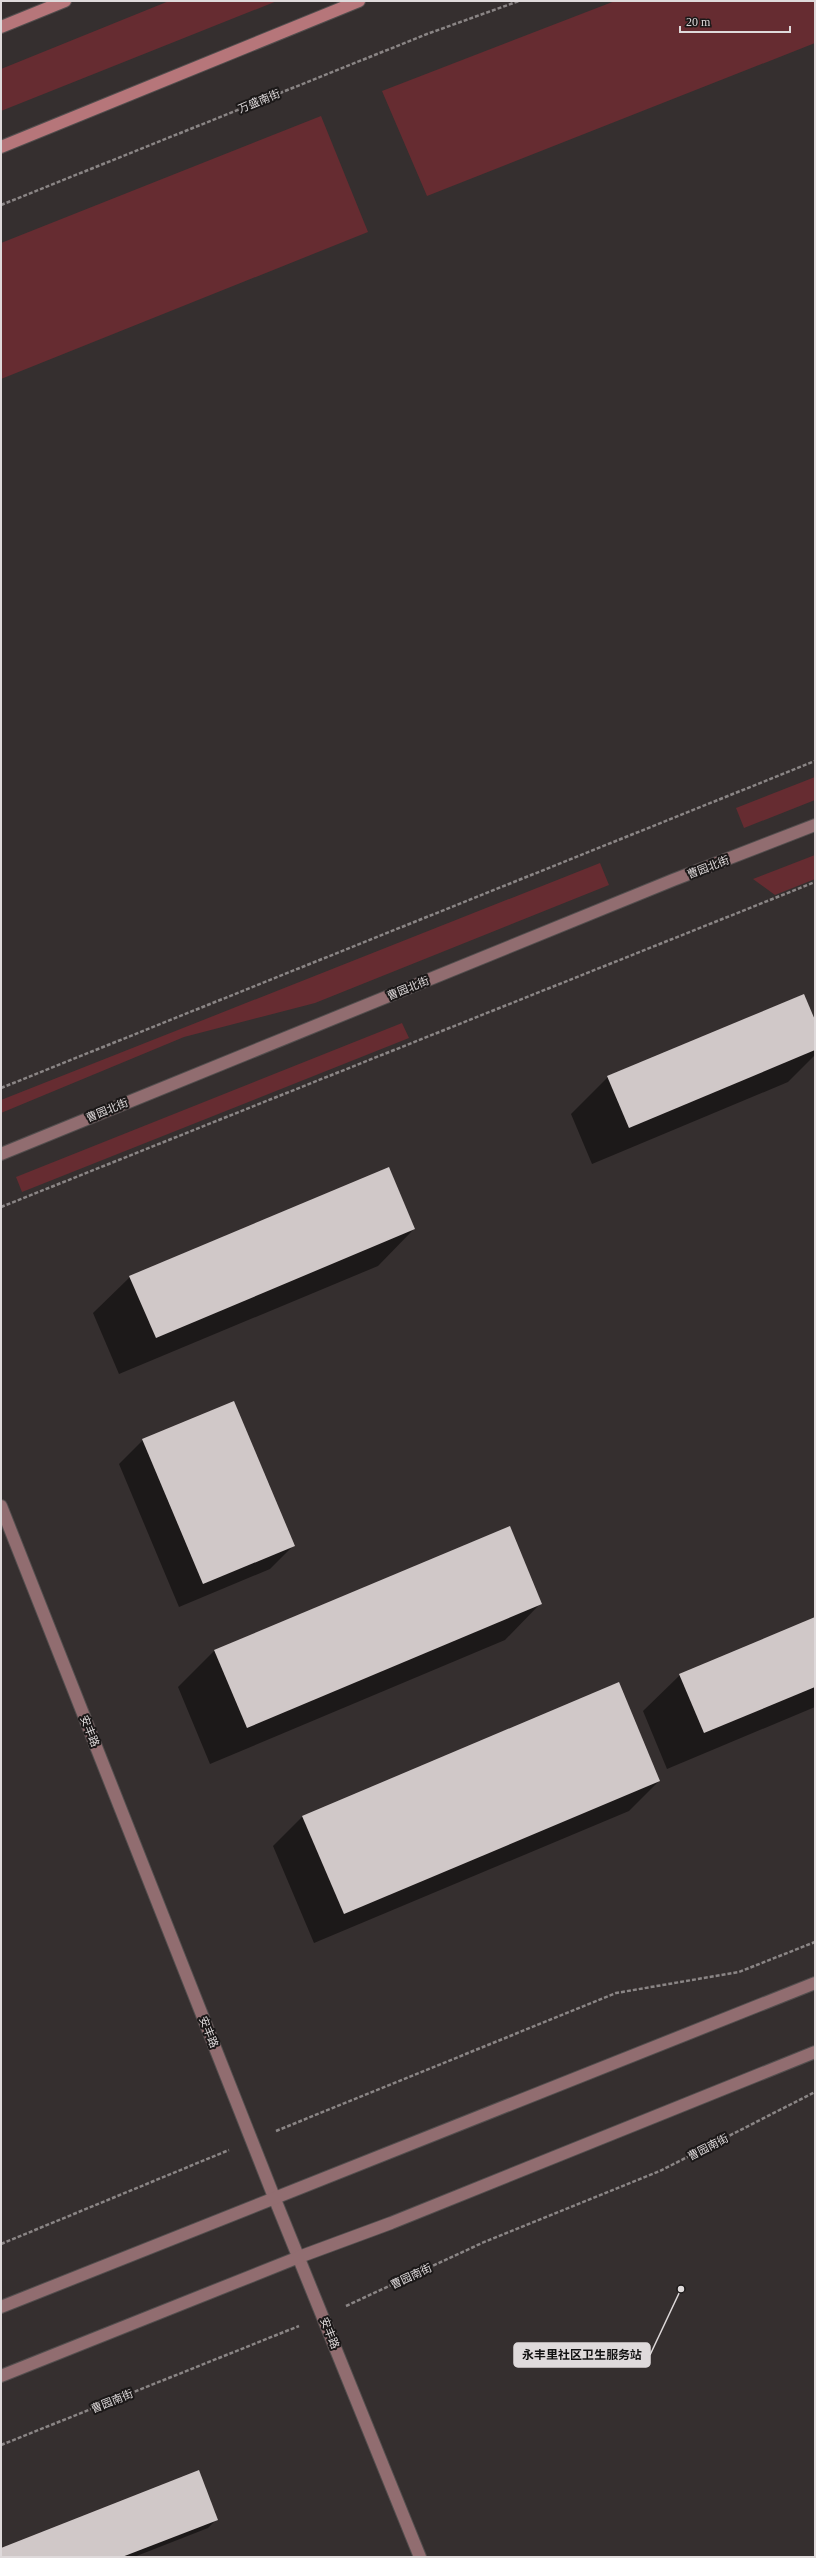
<svg xmlns="http://www.w3.org/2000/svg" width="816" height="2558" font-family="'Times New Roman','Noto Sans SC',serif">
  <style>
    .green { fill: #662c31 }
    .shadow { fill: #0007 }
    .building { fill: #d0c8c8 }
    .lines { fill: none; stroke-linecap: round; stroke-linejoin: round }
    .secondary-casing { stroke: #534e4e; stroke-width: 14 }
    .primary-casing { stroke: #534e4e; stroke-width: 14 }
    .path { stroke: #8a8585; stroke-width: 2.5; stroke-dasharray: 4 2; stroke-linecap: butt }
    .secondary { stroke: #916d70; stroke-width: 12 }
    .primary { stroke: #b6767a; stroke-width: 12 }
    .labels { text-anchor: middle; stroke-width: 4; stroke-linejoin: round; paint-order: stroke }
    .street-label { font-size: 11px; fill: #dfdadb; stroke: #1b1818 }
    .leader { fill: none; stroke: #dfdadb; stroke-width: 1.5 }
    .callout-dot { fill: #dfdadb; stroke: #1b1818; stroke-width: 1.5 }
    .callout { fill: #dfdadb; stroke: #dfdadb; stroke-width: 1.5 }
    .callout-label { font-size: 12px; text-anchor: middle; font-weight: bold; fill: #111 }
  </style>
  <rect width="100%" height="100%" fill="#352f2f"/>
  <g class="green">
    <path d="M169,1H277L1,111V69Z"/>
    <path d="M615,1H815V43L427,196L382,91Z"/>
    <path d="M321,116L368,232L1,379V243Z"/>
    <path d="M815,777V800L744,828L736,808Z"/>
    <path d="M815,855V879L775,895L753,879Z"/>
    <path d="M600,863L609,885L315,1003L184,1037L1,1113V1100Z"/>
    <path d="M402,1023L409,1038L22,1192L16,1177Z"/>
  </g>
  <g class="shadow">
    <path d="M815,1023V1055L788,1082L592,1164L571,1114L608,1077Z"/>
    <path d="M414,1229L378,1266L119,1374L93,1313L130,1277Z"/>
    <path d="M143,1440L294,1545L270,1569L179,1607L119,1464Z"/>
    <path d="M509,1527L541,1603L505,1640L210,1764L178,1687L214,1651Z"/>
    <path d="M815,1618V1707L667,1769L643,1711L680,1675Z"/>
    <path d="M659,1781L629,1811L314,1943L273,1846L303,1816Z"/>
    <path d="M217,2519L208,2528L134,2557H1V2549Z"/>
  </g>
  <g class="building">
    <path d="M804,994L815,1020V1050L629,1128L607,1076Z"/>
    <path d="M389,1167L415,1229L156,1338L129,1276Z"/>
    <path d="M234,1401L295,1546L203,1584L142,1439Z"/>
    <path d="M510,1526L542,1604L247,1728L214,1650Z"/>
    <path d="M815,1617V1687L704,1733L679,1674Z"/>
    <path d="M619,1682L660,1781L344,1914L302,1816Z"/>
    <path d="M199,2470L218,2520L122,2557H1V2548Z"/>
  </g>
  <g class="lines">
    <defs>
      <g id="secondary">
        <path d="M1,1154L673,880L815,825"/>
        <path d="M1,1506L274,2197L420,2557"/>
        <path d="M1,2307L815,1983"/>
        <path d="M1,2376L299,2257L391,2223L815,2052"/>
      </g>
      <g id="primary">
        <path d="M1,27L65,1"/>
        <path d="M1,147L359,1"/>
      </g>
    </defs>
    <use href="#secondary" class="secondary-casing"/>
    <use href="#primary" class="primary-casing"/>
    <g class="path">
      <path d="M1,205L427,34L519,1"/>
      <path d="M1,1088L815,761"/>
      <path d="M1,1207L815,882"/>
      <path d="M276,2131L616,1993L739,1972L815,1942"/>
      <path d="M1,2244L229,2150"/>
      <path d="M346,2306L482,2243L660,2171L815,2092"/>
      <path d="M1,2445L299,2326"/>
    </g>
    <use href="#secondary" class="secondary"/>
    <use href="#primary" class="primary"/>
  </g>
  <g class="labels">
    <g class="street-label">
      <text transform="translate(259 101) rotate(-22)" y="4">万盛南街</text>
      <text transform="translate(708 867) rotate(-21)" y="4">曹园北街</text>
      <text transform="translate(408 988) rotate(-22)" y="4">曹园北街</text>
      <text transform="translate(107 1110) rotate(-22)" y="4">曹园北街</text>
      <text transform="translate(90 1731) rotate(68)" y="4">安丰路</text>
      <text transform="translate(209 2032) rotate(68)" y="4">安丰路</text>
      <text transform="translate(708 2147) rotate(-27)" y="4">曹园南街</text>
      <text transform="translate(411 2276) rotate(-25)" y="4">曹园南街</text>
      <text transform="translate(330 2333) rotate(68)" y="4">安丰路</text>
      <text transform="translate(112 2401) rotate(-22)" y="4">曹园南街</text>
    </g>
  </g>
  <path class="leader" d="M681 2289L650 2355"/>
  <circle class="callout-dot" cx="681" cy="2289" r="4"/>
  <rect class="callout" x="514" y="2343" width="136" height="24" rx="4"/>
  <g class="callout-label">
    <text x="582" y="2359">永丰里社区卫生服务站</text>
  </g>
  <rect width="816" height="2558" fill="none" stroke="#dfdadb" stroke-width="4"/>
  <path d="M680 26v6h110v-6" fill="none" stroke="#dfdadb" stroke-width="2"/>
  <text x="686" y="26" font-size="12" fill="#dfdadb" stroke="#1b1818" stroke-width="3" paint-order="stroke">20 m</text>
</svg>
